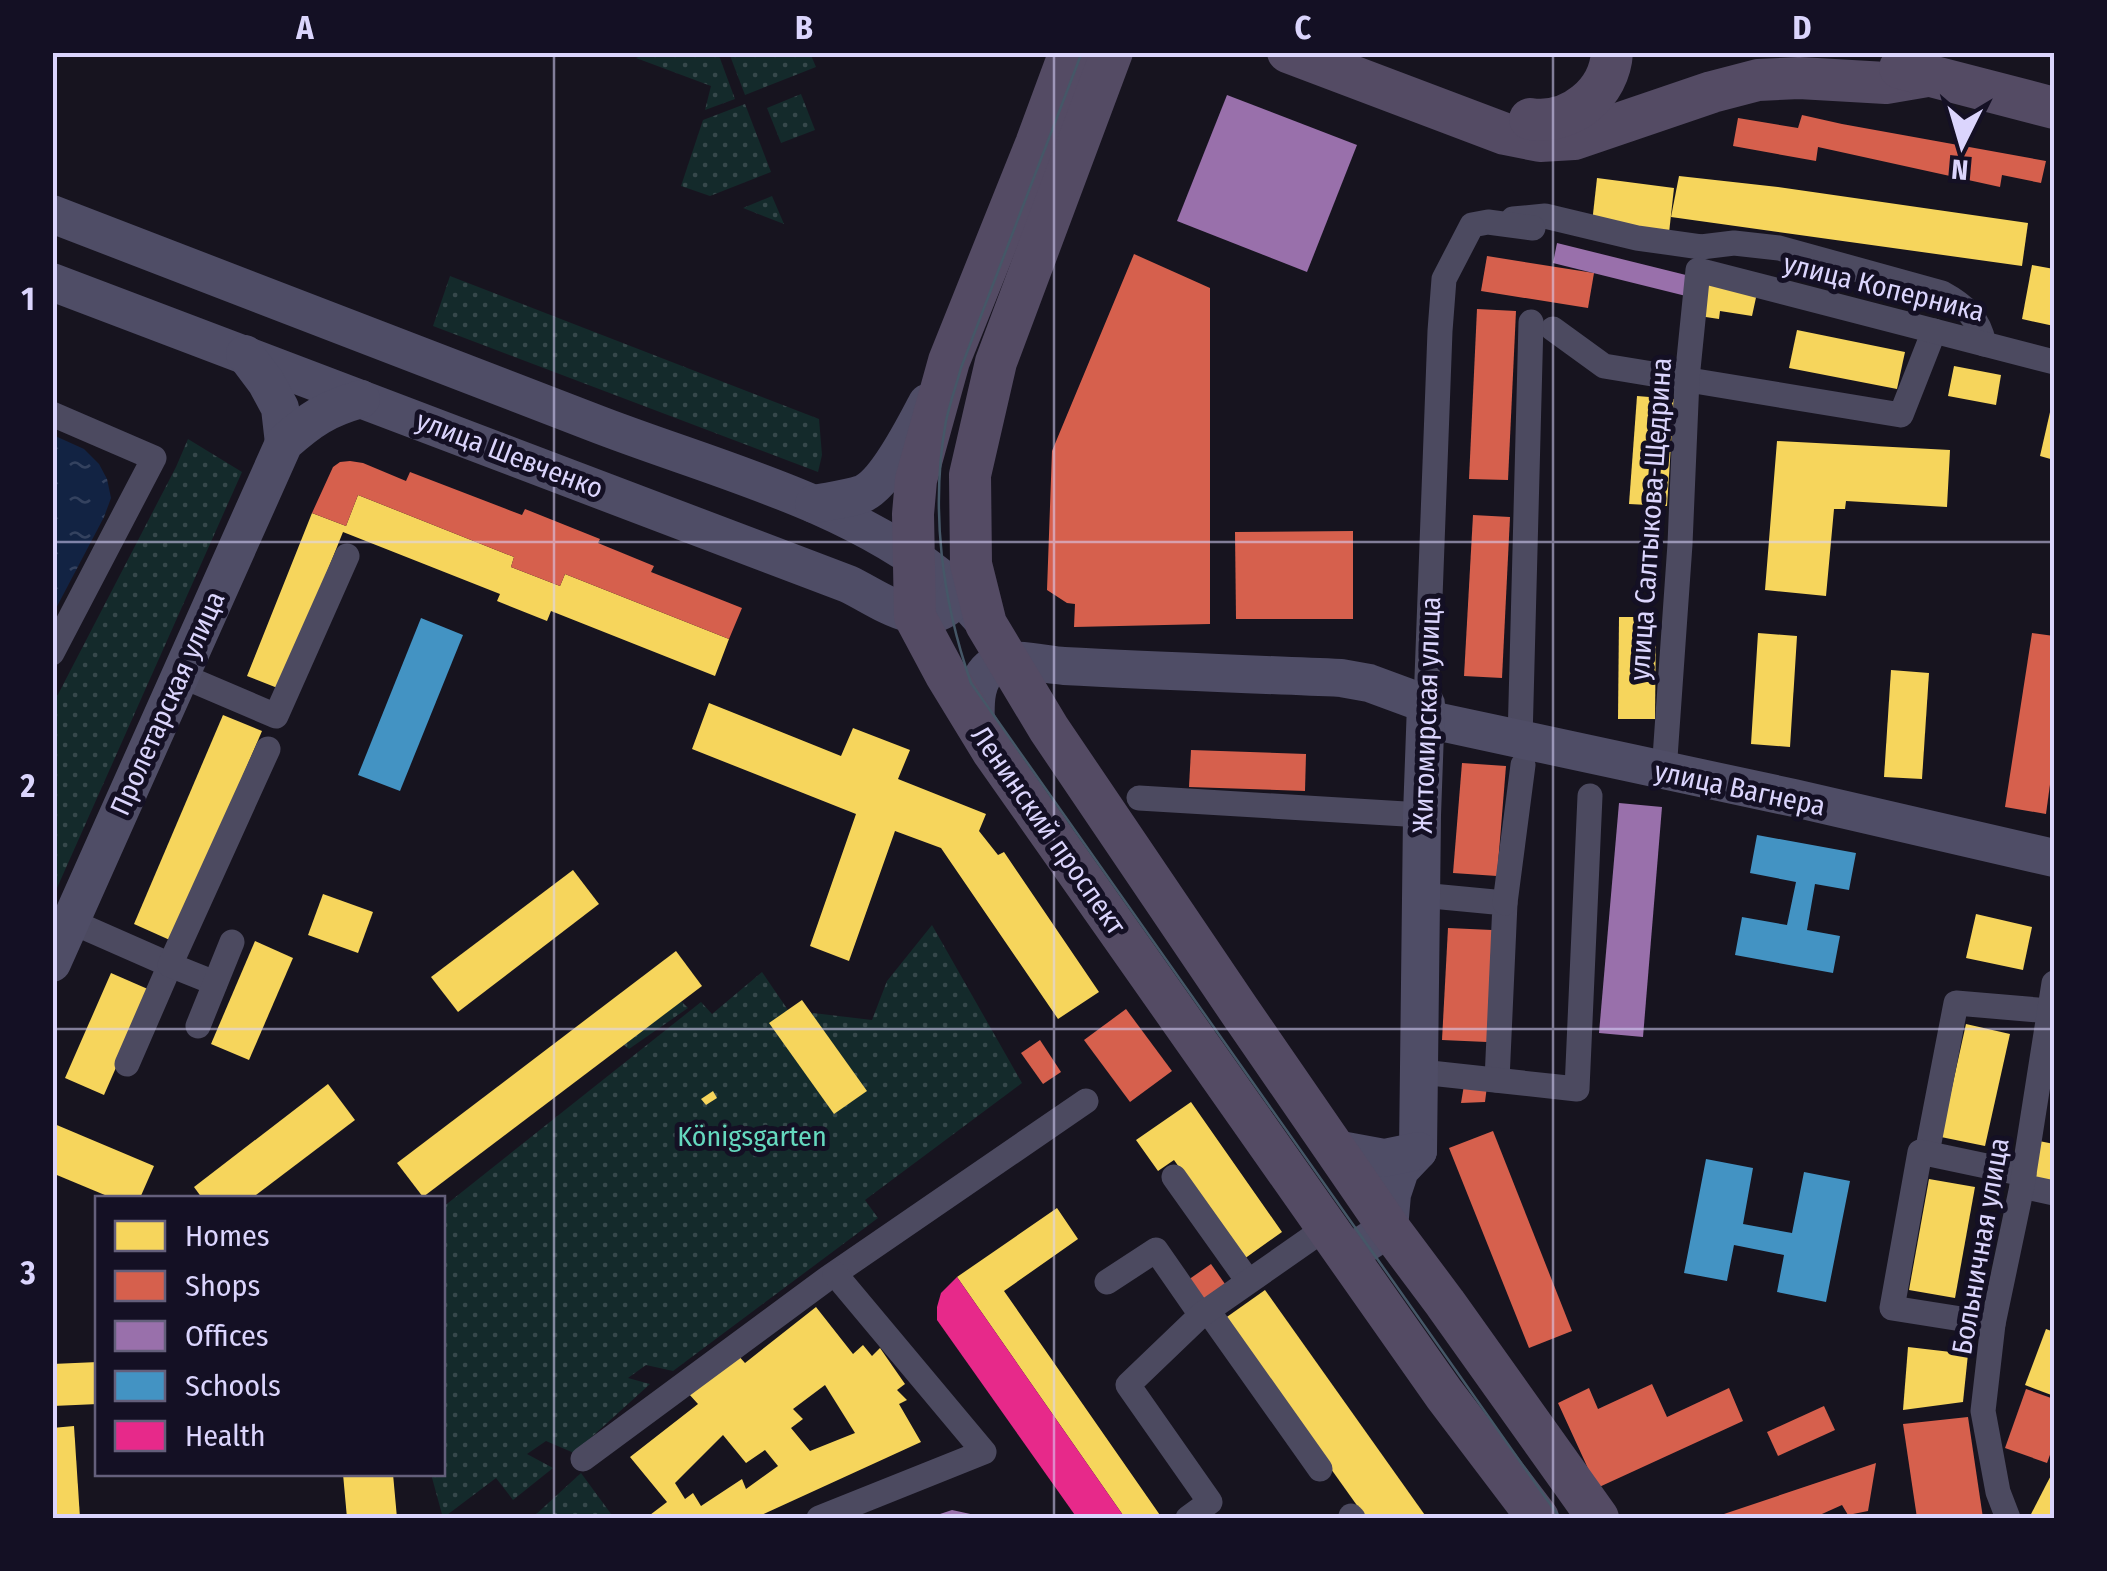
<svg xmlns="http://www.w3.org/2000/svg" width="2107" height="1571" font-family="'Fira Sans Condensed',sans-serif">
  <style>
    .green { fill: url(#green-dots) }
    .water { fill: url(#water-ripples) }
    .homes { fill: #f6d55c; fill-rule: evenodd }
    .shops { fill: #d6604d }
    .offices { fill: #9970ab }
    .schools { fill: #4393c3 }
    .health { fill: #e7298a }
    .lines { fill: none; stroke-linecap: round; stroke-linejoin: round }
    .street { stroke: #4c4a60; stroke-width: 25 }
    .secondary { stroke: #4f4d66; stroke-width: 38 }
    .primary { stroke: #544b64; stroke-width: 42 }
    .tram { stroke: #455767; stroke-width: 2.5 }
    .grid { fill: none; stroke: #dbd5fd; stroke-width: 2.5; stroke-opacity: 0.55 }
    .labels { text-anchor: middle; stroke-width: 10; stroke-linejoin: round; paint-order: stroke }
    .street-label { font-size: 28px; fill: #dbd5fd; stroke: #141024 }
    .park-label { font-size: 28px; fill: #65d9bf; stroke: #141024 }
    .neatline { fill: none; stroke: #dbd5fd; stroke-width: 4 }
    .grid-label { font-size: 32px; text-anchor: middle; font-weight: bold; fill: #dbd5fd }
  </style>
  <defs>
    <pattern id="green-dots" width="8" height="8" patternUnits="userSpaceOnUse" patternTransform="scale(2.5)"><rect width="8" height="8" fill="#142a2b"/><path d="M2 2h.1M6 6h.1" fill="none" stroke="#36484b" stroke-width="1.8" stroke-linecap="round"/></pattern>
    <pattern id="water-ripples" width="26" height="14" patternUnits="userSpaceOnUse" patternTransform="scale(2.5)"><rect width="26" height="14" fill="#122343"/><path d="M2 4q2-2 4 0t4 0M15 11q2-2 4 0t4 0" fill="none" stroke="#34425f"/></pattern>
  </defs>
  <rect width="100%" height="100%" fill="#17141f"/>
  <g class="green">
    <path d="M651,52L718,53L735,99L705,110L711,86L636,58Z"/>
    <path d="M729,53H810L816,67L745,95Z"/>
    <path d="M801,94L815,130L781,143L767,108Z"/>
    <path d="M745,104L771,172L710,196L681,186L703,120Z"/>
    <path d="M772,196L784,224L743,208Z"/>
    <path d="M450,276L819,419L822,455L818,472L433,326Z"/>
    <path d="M188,439L242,472L53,897V704L176,467Z"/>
    <path d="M932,925L1022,1083L865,1200L878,1218L673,1371L646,1365L628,1378L650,1384L574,1453L546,1441L527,1454L553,1468L513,1500L496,1478L443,1518L431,1474H442L443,1207L701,1002L712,1014L762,972L788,1010L872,1020L887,981Z"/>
    <path d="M670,990L688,1008L629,1049L612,1036Z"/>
    <path d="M581,1473L614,1518H532Z"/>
  </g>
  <path class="water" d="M53,435L84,449L99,464L107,479L111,498L104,517L53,614Z"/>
  <g class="homes">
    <path d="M1679,176L1778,187L2028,223L2022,266L1671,217Z"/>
    <path d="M1597,178L1674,188L1669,233L1592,223Z"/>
    <path d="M2032,265L2054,269V326L2022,319Z"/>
    <path d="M1705,284L1757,293L1752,316L1720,311L1719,319L1699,316Z"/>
    <path d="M1797,330L1905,352L1897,389L1789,368Z"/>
    <path d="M1954,366L2001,375L1996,405L1948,396Z"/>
    <path d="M1637,396L1674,399L1667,506L1629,504Z"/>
    <path d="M2053,399H2054V460L2040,456Z"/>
    <path d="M1777,441L1950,450L1947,507L1846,501L1845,509H1834L1826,596L1765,590Z"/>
    <path d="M358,495L514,557L511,567L560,586L565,574L729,639L715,676L551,611L547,621L497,601L500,594L343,532L280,689L247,676L312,513L346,526Z"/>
    <path d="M1619,617H1656L1655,719H1618Z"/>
    <path d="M1758,633L1797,636L1790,747L1751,744Z"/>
    <path d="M1891,670L1929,673L1922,779L1884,777Z"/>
    <path d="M709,703L841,756L853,728L910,750L898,779L986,814L979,831L998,855L1004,852L1099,992L1058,1019L941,848L895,831L849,961L810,946L856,814L692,749Z"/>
    <path d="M223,715L262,731L172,941L134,924Z"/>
    <path d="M573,870L599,904L458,1012L431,977Z"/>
    <path d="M323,894L373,912L358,953L308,935Z"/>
    <path d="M1976,914L2032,927L2023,970L1966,958Z"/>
    <path d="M255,941L293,958L249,1060L211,1044Z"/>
    <path d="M676,951L702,986L423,1197L397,1163Z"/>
    <path d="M111,973L150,990L104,1095L65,1078Z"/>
    <path d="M802,1000L867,1091L834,1114L769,1023Z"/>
    <path d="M1966,1024L2010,1034L1985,1146L1941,1137Z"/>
    <path d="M328,1084L355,1120L252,1198H202L194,1187Z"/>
    <path d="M713,1091L717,1098L706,1105L701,1099Z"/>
    <path d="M1191,1102L1282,1232L1244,1259L1174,1160L1158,1171L1136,1140Z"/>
    <path d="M52,1123L154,1166L140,1198H112L52,1173Z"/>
    <path d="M2039,1141L2054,1144V1182L2032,1177Z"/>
    <path d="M1929,1179L1975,1187L1955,1298L1909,1290Z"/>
    <path d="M1057,1208L1078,1239L1004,1291L1162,1518H1125L957,1277Z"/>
    <path d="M1265,1290L1427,1518H1366L1224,1319Z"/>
    <path d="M816,1307L853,1354L863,1345L872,1356L880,1348L905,1384L897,1390L907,1400L899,1404L921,1442L755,1518H646L667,1502L630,1457L698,1404L688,1393L736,1353L745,1363ZM825,1385L855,1433L810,1451L791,1428L803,1419L793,1409ZM723,1435L746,1463L765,1450L778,1466L746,1489L742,1479L701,1506L693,1493L685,1499L675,1483Z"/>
    <path d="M2046,1329L2054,1332V1396L2025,1385Z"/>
    <path d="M1908,1347L1968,1354L1963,1402L1903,1410Z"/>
    <path d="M98,1362V1404L53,1406L52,1364Z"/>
    <path d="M74,1426L80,1518H52V1428Z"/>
    <path d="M2054,1470V1518H2029L2047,1483Z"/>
    <path d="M343,1474H393L397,1518H347Z"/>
  </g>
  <g class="shops">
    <path d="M1802,115L1842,124L2046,161L2041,183L2002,175L2000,187L1818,147L1816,161L1733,146L1738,118L1798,128Z"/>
    <path d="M1134,254L1210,288V624L1074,627L1075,604L1067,603L1047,590L1052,451Z"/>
    <path d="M1487,256L1594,273L1588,308L1481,291Z"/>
    <path d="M1477,309L1516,311L1508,480L1469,479Z"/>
    <path d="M350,461L363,463L406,481L410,472L522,515L525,509L600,539L598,543L654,566L651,572L742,608L729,639L565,574L560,586L511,567L514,557L358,495L346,526L312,513L333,467L340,462Z"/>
    <path d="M1473,515L1510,517L1502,678L1464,676Z"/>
    <path d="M1353,531V619H1236L1235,532Z"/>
    <path d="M2032,633L2054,636V755L2046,814L2005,807Z"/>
    <path d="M1191,750L1306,754L1305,791L1189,787Z"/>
    <path d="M1462,763L1506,766L1497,876L1453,873Z"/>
    <path d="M1448,928L1492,930L1487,1042L1442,1040Z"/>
    <path d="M1126,1009L1172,1071L1130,1102L1084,1040Z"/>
    <path d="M1040,1040L1061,1072L1043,1084L1021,1053Z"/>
    <path d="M1464,1085L1487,1086L1485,1102L1461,1103Z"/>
    <path d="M1493,1131L1572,1331L1529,1348L1449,1148Z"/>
    <path d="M1211,1264L1225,1284L1202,1300L1188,1280Z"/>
    <path d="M1652,1384L1667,1417L1729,1388L1743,1421L1597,1488L1558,1403L1589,1388L1598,1409Z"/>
    <path d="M2026,1389L2054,1399V1444L2047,1463L2005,1448Z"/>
    <path d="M1824,1406L1835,1430L1778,1456L1767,1432Z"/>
    <path d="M1968,1417L1983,1518H1917L1903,1424Z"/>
    <path d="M1876,1463L1868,1511L1848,1515L1842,1505L1813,1518H1712Z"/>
  </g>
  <g class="offices">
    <path d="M1227,95L1357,145L1307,272L1177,221Z"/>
    <path d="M1557,243L1694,277L1690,297L1553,263Z"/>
    <path d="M1619,803L1662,807L1643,1037L1599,1033Z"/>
    <path d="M952,1510L975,1515L979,1518H928Z"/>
  </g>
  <g class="schools">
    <path d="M421,618L463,635L400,791L358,775Z"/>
    <path d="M1757,835L1856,853L1849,890L1815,884L1807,930L1840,936L1833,973L1735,955L1742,917L1787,925L1796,882L1750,873Z"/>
    <path d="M1706,1159L1753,1168L1743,1224L1792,1233L1804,1172L1850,1181L1826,1302L1777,1292L1784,1255L1734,1245L1727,1281L1684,1273Z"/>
  </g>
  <path class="health" d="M957,1277L1125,1518H1077L937,1320V1307L941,1293Z"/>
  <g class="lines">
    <g class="street">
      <path d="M1513,219L1545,216L1637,238L1701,247L1734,243L1779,248L1942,293C1964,305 1979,318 1984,344"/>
      <path d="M1553,329L1604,366L1901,415L1934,331"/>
      <path d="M52,414L154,458L52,653"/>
      <path d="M180,675L276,716L347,556"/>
      <path d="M1426,704L1440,331L1444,279L1472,225L1488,222L1533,228"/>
      <path d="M1520,740L1531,322"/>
      <path d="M1664,772L1680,544L1687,379L1698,270L2054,362"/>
      <path d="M1139,798L1422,815"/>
      <path d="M1421,895L1505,903L1497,1080"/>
      <path d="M1505,903L1523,765"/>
      <path d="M70,921L170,965L127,1064"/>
      <path d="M215,983L170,965L268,749"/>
      <path d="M198,1026L232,942"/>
      <path d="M1421,1072L1577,1089L1590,796"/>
      <path d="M1927,1153L1956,1003L2050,1011"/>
      <path d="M1174,1177L1248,1281"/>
      <path d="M2022,1186L2054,1193"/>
      <path d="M1107,1282L1156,1250L1201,1315"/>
      <path d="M1208,1311L1320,1469"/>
      <path d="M1993,1324L1892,1308L1920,1152L2024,1174"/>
      <path d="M583,1459L828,1278L1086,1101"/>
      <path d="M1351,1516L1353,1518"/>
      <path d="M819,1518L984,1452L835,1274"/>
      <path d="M1188,1518L1210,1502L1128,1385L1201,1315L1327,1227"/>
      <path d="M2008,1518L1998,1492L1983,1411L1993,1324L2022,1186L2054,983"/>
    </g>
    <g class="secondary">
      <path d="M52,214C232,283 412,352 592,422C710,468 843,499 944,580C959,592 972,609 986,624"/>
      <path d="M52,282L848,584C878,598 919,632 950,605C959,597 963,581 968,570"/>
      <path d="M245,354L266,382L280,408L284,443"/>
      <path d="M814,504C829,501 848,499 862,494C886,484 915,426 927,403"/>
      <path d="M1426,719L1794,798L2054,858"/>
      <path d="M976,726C975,705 974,675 996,664C1012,656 1046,665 1064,666C1157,671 1249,674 1341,678L1369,683L1426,704L1422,815L1418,1151L1400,1170L1392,1194L1389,1228L1346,1256"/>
      <path d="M52,963L284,443C311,419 326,409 361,399"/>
      <path d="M1335,1149L1384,1158L1418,1151"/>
    </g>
    <g class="primary">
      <path d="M1070,52L1036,144L949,361L916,480L913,514L915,617L946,675L993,752L1444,1394L1538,1518"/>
      <path d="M1112,52L996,362L970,475L971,564L986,624L1049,729L1239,1010L1389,1228L1445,1303L1598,1518"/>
      <path d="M1288,52L1505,134L1540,141L1574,139L1712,92L1758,80L1799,78L1886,83L1927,76"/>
      <path d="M1900,68L2054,108"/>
      <path d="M1530,119C1571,125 1610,93 1612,52"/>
    </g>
    <path class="tram" d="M1082,52L961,368C956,386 950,403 946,421C930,509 942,600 971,683L1560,1518"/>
  </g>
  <path class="grid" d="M554,52V1518M1054,52V1518M1553,52V1518M52,542H2054M52,1029H2054"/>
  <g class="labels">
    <g class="street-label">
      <text transform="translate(1884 287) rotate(14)" y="10">улица Коперника</text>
      <text transform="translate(510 454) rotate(21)" y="10">улица Шевченко</text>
      <text transform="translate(1650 519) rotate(-86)" y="10">улица Салтыкова-Щедрина</text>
      <text transform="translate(167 703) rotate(-66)" y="10">Пролетарская улица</text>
      <text transform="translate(1426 715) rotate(-88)" y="10">Житомирская улица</text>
      <text transform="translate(1740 788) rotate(12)" y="10">улица Вагнера</text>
      <text transform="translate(1049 830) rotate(55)" y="10">Ленинский проспект</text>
      <text transform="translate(1980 1246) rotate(-80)" y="10">Больничная улица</text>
    </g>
    <g class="park-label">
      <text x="752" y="1146">Königsgarten</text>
    </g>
  </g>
  <rect width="2107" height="1571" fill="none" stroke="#141024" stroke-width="110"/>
  <rect x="95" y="1196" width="350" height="280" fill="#141024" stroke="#645f7b" stroke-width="2.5"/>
  <rect x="115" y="1221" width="50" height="30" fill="#f6d55c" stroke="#645f7b" stroke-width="2.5"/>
  <text x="185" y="1246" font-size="30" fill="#dbd5fd">Homes</text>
  <rect x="115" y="1271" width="50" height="30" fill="#d6604d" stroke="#645f7b" stroke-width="2.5"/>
  <text x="185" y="1296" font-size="30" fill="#dbd5fd">Shops</text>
  <rect x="115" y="1321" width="50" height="30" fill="#9970ab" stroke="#645f7b" stroke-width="2.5"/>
  <text x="185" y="1346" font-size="30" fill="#dbd5fd">Offices</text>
  <rect x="115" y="1371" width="50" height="30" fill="#4393c3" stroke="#645f7b" stroke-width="2.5"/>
  <text x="185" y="1396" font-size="30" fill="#dbd5fd">Schools</text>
  <rect x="115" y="1421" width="50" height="30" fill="#e7298a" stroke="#645f7b" stroke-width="2.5"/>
  <text x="185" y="1446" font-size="30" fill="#dbd5fd">Health</text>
  <g transform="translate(1962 145) rotate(185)" stroke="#141024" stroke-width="8" paint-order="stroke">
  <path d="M0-8L18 38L0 25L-18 38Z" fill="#dbd5fd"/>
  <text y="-15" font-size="28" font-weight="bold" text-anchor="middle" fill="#dbd5fd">N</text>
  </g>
  <rect x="55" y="55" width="1997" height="1461" class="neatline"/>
  <g class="grid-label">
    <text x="305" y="39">A</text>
    <text x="804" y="39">B</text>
    <text x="1303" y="39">C</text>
    <text x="1802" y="39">D</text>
    <text x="28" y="310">1</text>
    <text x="28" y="797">2</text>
    <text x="28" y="1284">3</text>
  </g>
</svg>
